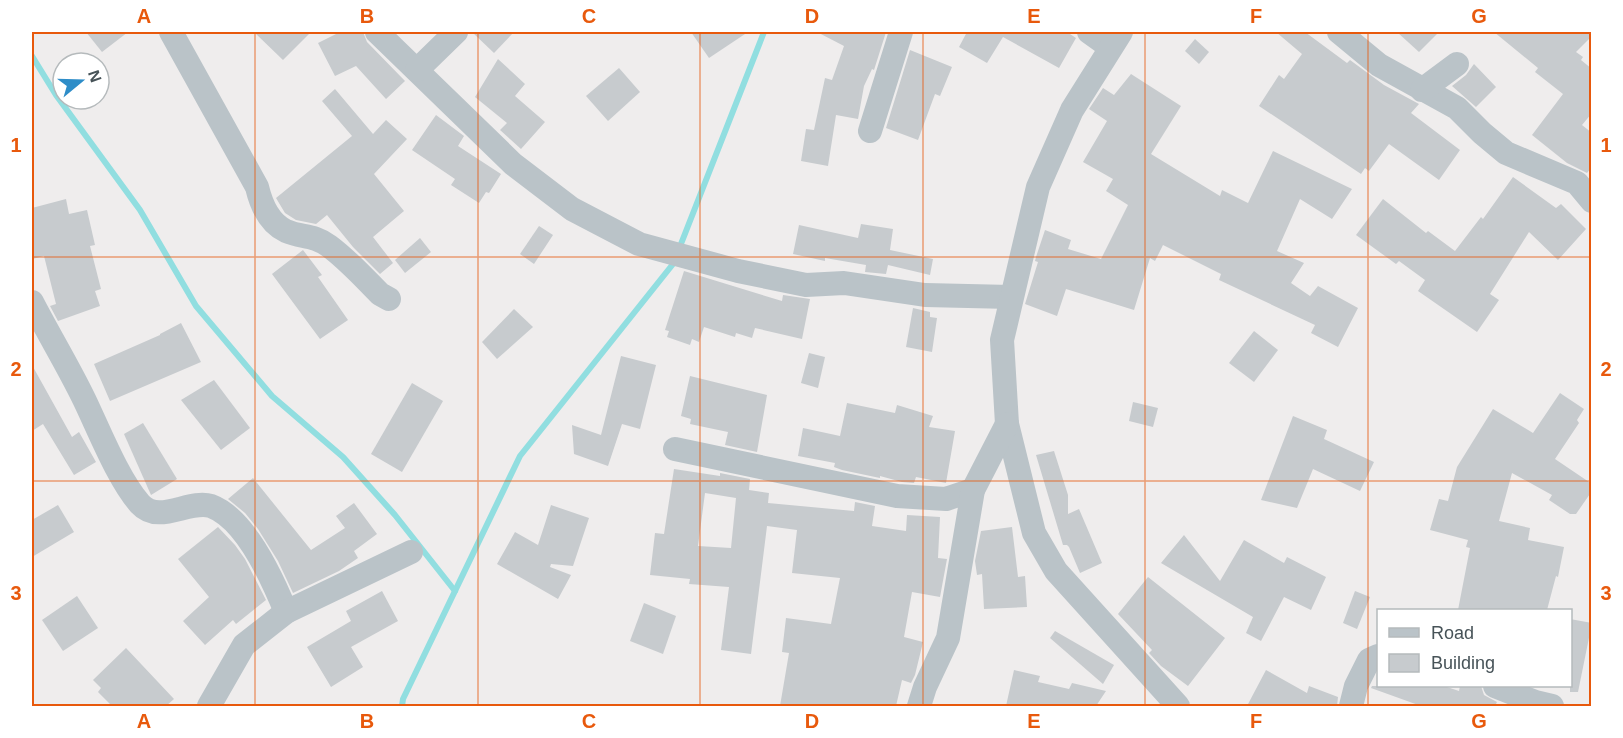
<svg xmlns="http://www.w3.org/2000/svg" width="1623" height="738" font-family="Arial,sans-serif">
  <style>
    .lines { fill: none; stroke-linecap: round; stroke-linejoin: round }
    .stream { stroke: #91dee0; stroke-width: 6 }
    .building { fill: #c7cbce; fill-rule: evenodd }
    .street { stroke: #bac3c8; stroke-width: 24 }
    .grid { fill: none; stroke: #e8590c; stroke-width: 1.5; stroke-opacity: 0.55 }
    .neatline { fill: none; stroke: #e8590c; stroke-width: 2 }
    .grid-label { font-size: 20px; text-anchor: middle; font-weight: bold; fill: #e8590c }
  </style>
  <rect width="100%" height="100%" fill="#efeded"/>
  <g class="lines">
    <g class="stream">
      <path d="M32,56L56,95L140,210L196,306L272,396L343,457L395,515L455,591"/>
      <path d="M679,249L764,32"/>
      <path d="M402,706L403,699L520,456L673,264L676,259"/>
    </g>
  </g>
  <g class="building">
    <path d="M86,32H128L102,52Z"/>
    <path d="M254,32H311L283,60Z"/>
    <path d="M340,32H363L367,42L405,81L386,99L356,66L335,76L318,43Z"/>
    <path d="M472,32H514L494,53Z"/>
    <path d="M691,32H748L709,58Z"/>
    <path d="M817,32H886L874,70L872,69L864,86L858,119L836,115L828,166L801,161L806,129L814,130L825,78L832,80L844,46Z"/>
    <path d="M967,32H1067L1076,38L1059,68L1003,37L987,63L959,47Z"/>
    <path d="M1276,32H1305L1347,63L1350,60L1384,85L1419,104L1411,113L1460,150L1439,180L1389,144L1369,171L1365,168L1361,174L1259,106L1279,75L1284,79L1302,54Z"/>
    <path d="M1397,32H1439L1419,52Z"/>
    <path d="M1494,32H1592V36L1576,52L1583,57L1581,60L1592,69V113L1582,125L1592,133V167L1587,173L1567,163L1532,135L1563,94L1535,72L1538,68Z"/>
    <path d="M1195,39L1209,52L1199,64L1185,51Z"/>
    <path d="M910,50L952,67L940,96L935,94L918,140L886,128Z"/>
    <path d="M498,59L525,84L515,96L545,122L521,149L500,130L507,123L475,97Z"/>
    <path d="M1474,64L1496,87L1476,107L1452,86L1466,75Z"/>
    <path d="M619,68L640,92L608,121L586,96Z"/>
    <path d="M1131,74L1181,106L1151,154L1220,196L1222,190L1248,203L1273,151L1352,189L1332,219L1300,199L1277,251L1304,263L1291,283L1310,296L1318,286L1358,308L1338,347L1311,333L1315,325L1219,280L1221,274L1163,245L1155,261L1150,258L1134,310L1066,289L1057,316L1025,304L1038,262L1035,261L1036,257L1045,230L1071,240L1068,249L1101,259L1128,205L1106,191L1113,179L1083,162L1107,121L1089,109L1103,88L1114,95Z"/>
    <path d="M335,89L373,134L386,120L407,139L374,174L404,211L373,237L393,263L380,274L353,247L327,215L316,224L296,220L285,213L276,198L352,136L322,101Z"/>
    <path d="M436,115L464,136L458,146L501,174L489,193L486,192L479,203L451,185L455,179L412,150Z"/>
    <path d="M1513,177L1556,208L1561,204L1586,229L1558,260L1529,232L1490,294L1499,300L1477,332L1418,291L1425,280L1399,261L1396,264L1356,235L1383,199L1426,233L1428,231L1455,251L1481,217L1483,219Z"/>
    <path d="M66,199L69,214L87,210L95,245L90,246L101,289L95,291L100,306L58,321L50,306L56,304L44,256L32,259V208Z"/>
    <path d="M861,224L893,229L890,250L933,259L930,275L888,265L886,274L865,272L866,265L825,258V261L793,254L799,225L858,238Z"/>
    <path d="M539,226L553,235L534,264L520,254Z"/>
    <path d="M420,238L431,252L405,273L395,260Z"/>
    <path d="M303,250L322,275L318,277L348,320L320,339L272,274Z"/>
    <path d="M684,271L782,301L783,295L810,299L802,339L755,328L752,338L736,333L735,337L704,327L699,342L692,339L690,345L667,337L669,331L665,330Z"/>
    <path d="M913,308L930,312V317L937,318L932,352L906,347Z"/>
    <path d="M514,309L533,327L497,359L482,342Z"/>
    <path d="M181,323L201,362L110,401L94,364L160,335V334Z"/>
    <path d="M1254,331L1278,350L1254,382L1229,363Z"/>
    <path d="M809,353L825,357L818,388L801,383Z"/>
    <path d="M621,356L656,365L640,429L622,424L608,466L574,454L572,425L601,435Z"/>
    <path d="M32,365L72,437L79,432L96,462L74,475L43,424L32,431Z"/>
    <path d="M690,376L767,395L757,452L725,445L728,432L690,424L691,419L681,416Z"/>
    <path d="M214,380L250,428L221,450L181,400Z"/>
    <path d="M412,383L443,401L402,472L371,454Z"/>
    <path d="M1560,393L1584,409L1577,420L1579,423L1555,459L1592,484V491L1576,514H1570L1549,500L1552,495L1512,473L1499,521L1530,528L1528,540L1564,547L1558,577L1556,576L1547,610H1458L1470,548L1466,547L1468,540L1430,530L1439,499L1448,501L1457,467L1493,409L1533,433Z"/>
    <path d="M1133,402L1158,408L1153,427L1129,421Z"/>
    <path d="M847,403L895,413L897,405L933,416L929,427L955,431L946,483L916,477L914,483L902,482L880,476V478L842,470L834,467L835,463L798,456L803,428L840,436Z"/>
    <path d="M1293,416L1327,430L1324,439L1374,462L1360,491L1313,469L1297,508L1261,500Z"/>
    <path d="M143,423L177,479L151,495L124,434Z"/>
    <path d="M1054,451L1068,495V514L1079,509L1102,563L1080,573L1069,547L1067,545H1063L1036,455Z"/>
    <path d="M674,469L720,476V473L750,479L749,490L769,493L768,503L854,511L855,502L875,506L872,526L906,531L907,515L940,517L938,558L947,559L940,597L912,592L904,637L923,642L915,675L911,683L902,680L896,706H780L789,653L782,652L786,618L831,624L840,578L792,573L797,530L767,526L751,654L721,650L729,587L689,584L690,579L650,575L655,533L664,534ZM705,493L736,498L731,548L698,546Z"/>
    <path d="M253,478L311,550L345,528L336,516L354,503L377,534L354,551L358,558L339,571L293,593L278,561L258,529L245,513L228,499Z"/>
    <path d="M58,505L74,532L32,557V520Z"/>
    <path d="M551,505L589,518L573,566L551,564L550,567L571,575L558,599L497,564L515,532L538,545Z"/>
    <path d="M218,527L235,545L245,559L266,600L236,624L233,620L205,645L183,621L209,597L178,559Z"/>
    <path d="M1012,527L1018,577L1025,576L1027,607L984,609L982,574L977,575L975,561L981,531Z"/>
    <path d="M1184,535L1220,581L1244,540L1284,563L1287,557L1326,577L1311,610L1284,597L1261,641L1246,633L1253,617L1161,563Z"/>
    <path d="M1148,577L1225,638L1188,686L1161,666L1149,653L1152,650L1118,614Z"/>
    <path d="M382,591L398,621L351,647L363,667L331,687L307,647L351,621L346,611Z"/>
    <path d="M1355,591L1370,597L1357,629L1343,623Z"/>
    <path d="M77,596L98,628L63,651L42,620Z"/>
    <path d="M644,603L676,616L663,654L630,641Z"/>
    <path d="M1570,619L1592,623L1578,692H1570Z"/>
    <path d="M1055,631L1114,665L1103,684L1050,638Z"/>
    <path d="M126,648L174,699L166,706H112L98,692L101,688L93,680Z"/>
    <path d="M1014,670L1040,676L1038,682L1069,689L1072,683L1106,691L1096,706H1006Z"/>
    <path d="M1266,670L1307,693L1309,686L1338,697L1337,706H1247Z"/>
    <path d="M1372,686H1444L1459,691L1460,686H1481L1484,695L1497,702L1495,706H1421L1371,688Z"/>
  </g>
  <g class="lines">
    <g class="street">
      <path d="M171,32L257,187C261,204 269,223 286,231C302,238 313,234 329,246C348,260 364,278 380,294L389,299"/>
      <path d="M377,32L513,164L572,209L639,244L738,271L806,285L844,283L925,295L1011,297"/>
      <path d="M1089,32L1110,47"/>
      <path d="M1121,32L1072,110L1038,187L1002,340L1007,424L1034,533L1056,571L1178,706"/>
      <path d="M1339,32L1379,65L1457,108L1482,133L1506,153L1577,183L1592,201"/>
      <path d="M417,70L456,32"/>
      <path d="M1422,90L1457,64"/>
      <path d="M870,131L901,32"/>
      <path d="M32,302C49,335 68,366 84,399C99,430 118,479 140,504C159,525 189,499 211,506C246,519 273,580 286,612"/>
      <path d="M675,449L897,496L946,499L973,490"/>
      <path d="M1495,686L1535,702L1552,706"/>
      <path d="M209,706L244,645L286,612L411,552"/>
      <path d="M919,706L925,687L948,638L973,490L1007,424"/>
      <path d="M1351,706L1356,686L1369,660L1378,656"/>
    </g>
  </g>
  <path class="grid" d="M255,32V706M478,32V706M700,32V706M923,32V706M1145,32V706M1368,32V706M32,257H1592M32,481H1592"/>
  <rect width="1623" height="738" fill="none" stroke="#ffffff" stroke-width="66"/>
  <rect x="1377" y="609" width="195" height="78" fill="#ffffff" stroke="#b5babc" stroke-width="1.5"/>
  <rect x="1389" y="628" width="30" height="9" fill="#bac3c8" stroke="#b5babc" stroke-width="1.5"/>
  <text x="1431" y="639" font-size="18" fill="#475358">Road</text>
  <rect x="1389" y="654" width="30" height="18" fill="#c7cbce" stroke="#b5babc" stroke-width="1.5"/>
  <text x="1431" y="669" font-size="18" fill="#475358">Building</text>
  <g transform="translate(81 81) rotate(71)"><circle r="28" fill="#ffffff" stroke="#b5babc" stroke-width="1.5"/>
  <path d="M0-4.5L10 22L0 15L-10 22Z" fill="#2e8dc8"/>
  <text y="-9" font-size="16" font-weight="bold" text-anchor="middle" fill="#475358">N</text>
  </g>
  <rect x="33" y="33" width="1557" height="672" class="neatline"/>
  <g class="grid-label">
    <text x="144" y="23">A</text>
    <text x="367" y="23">B</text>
    <text x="589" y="23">C</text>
    <text x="812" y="23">D</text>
    <text x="1034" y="23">E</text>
    <text x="1256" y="23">F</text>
    <text x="1479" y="23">G</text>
    <text x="16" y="152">1</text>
    <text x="1606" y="152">1</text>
    <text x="16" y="376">2</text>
    <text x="1606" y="376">2</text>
    <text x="16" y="600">3</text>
    <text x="1606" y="600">3</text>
    <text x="144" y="728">A</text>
    <text x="367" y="728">B</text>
    <text x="589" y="728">C</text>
    <text x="812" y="728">D</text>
    <text x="1034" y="728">E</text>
    <text x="1256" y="728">F</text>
    <text x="1479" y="728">G</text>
  </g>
</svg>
